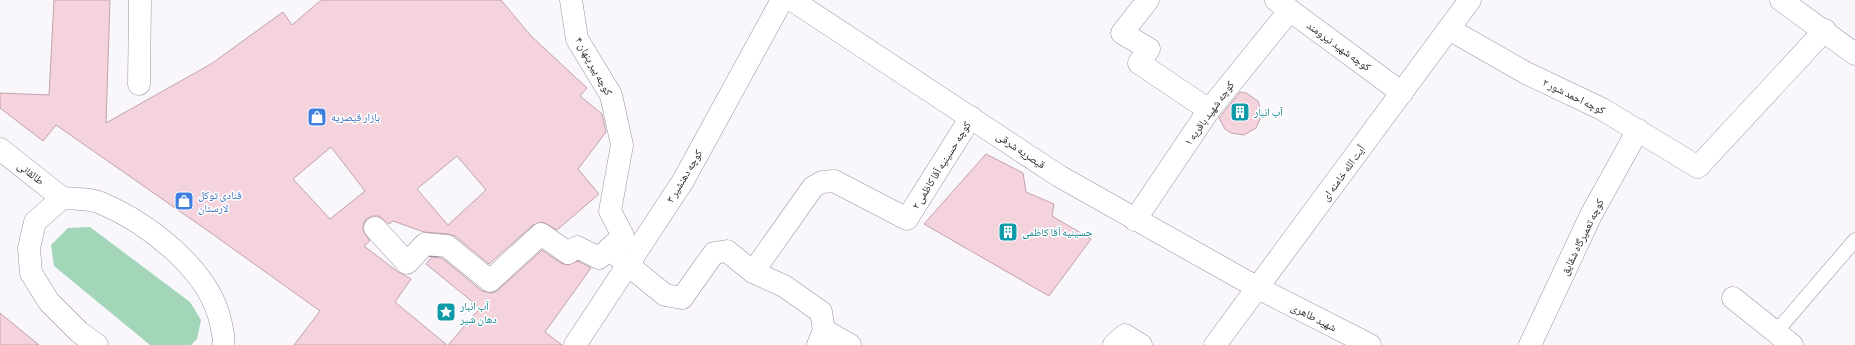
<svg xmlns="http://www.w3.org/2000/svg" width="1855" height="345" font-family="'Alegreya Sans','Noto Naskh Arabic',sans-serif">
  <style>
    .green { fill: #a3d5b9 }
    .building { fill: #f4d3dd; stroke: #c2a3ac; fill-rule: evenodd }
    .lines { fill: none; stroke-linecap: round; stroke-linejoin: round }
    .service-casing { stroke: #9e8fa6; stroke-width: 15 }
    .minor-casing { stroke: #9e8fa6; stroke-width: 23 }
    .secondary-casing { stroke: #9e8fa6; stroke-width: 23 }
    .service { stroke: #fff; stroke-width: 14 }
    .minor { stroke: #fff; stroke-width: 22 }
    .secondary { stroke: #fff; stroke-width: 22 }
    .labels { text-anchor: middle; stroke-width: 3; stroke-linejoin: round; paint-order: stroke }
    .street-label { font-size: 11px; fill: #2b252e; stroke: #fff }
    .culture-label { font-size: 11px; fill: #0d838f; stroke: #fff; text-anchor: start }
    .shop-label { font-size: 11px; fill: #366cbe; stroke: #fff; text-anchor: start }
  </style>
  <rect width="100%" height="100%" fill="#faf7fc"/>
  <path class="green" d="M90,227L190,302L201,320L197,339L191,345H150L54,266L51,245L68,228Z"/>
  <g class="building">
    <path d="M54,0H110L106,123L211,64L283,12L292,25L321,0H501L531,36L587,88L580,96L602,114L606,132L578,169L599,194L557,230L543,222L533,225L489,264L455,236L448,234L424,232L393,221L389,224L379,216H372L366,219L363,225V231L370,241L364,246L398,272L411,279L395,302L447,345H294L320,311L211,233L56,125L43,141L0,108V93L49,95ZM331,147L365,191L330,219L293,179ZM457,156L486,190L448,225L417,189Z"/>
    <path d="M1240,92L1246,93L1258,101L1262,115L1256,128L1244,135L1231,133L1225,129L1219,118Z"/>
    <path d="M986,154L1023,173L1026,192L1054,204L1052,216L1091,239L1049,296L924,224Z"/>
    <path d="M542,250L561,263L568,265L578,261L591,268L545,332L562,345H448L480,308L426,264L432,257L442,258L482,291L493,293L498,290Z"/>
    <path d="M0,313L39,345H0Z"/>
  </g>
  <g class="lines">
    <defs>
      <path id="service" d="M1776,332L1855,240"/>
      <g id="minor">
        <path d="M1148,0L1122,33L1149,49L1139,63L1209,110"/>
        <path d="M1276,0L1402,93"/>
        <path d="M1781,0L1855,54"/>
        <path d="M1449,29L1526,73L1602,109L1698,167L1825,30"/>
        <path d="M139,84L140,0"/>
        <path d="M1135,220L1209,110L1290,10"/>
        <path d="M375,228L407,263L425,244L447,246L490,281L541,234L568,253L577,247L599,258L623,236L610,211L622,145L611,95L577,39L571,0"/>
        <path d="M616,255L665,295L682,298L714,253L727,251L753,272L784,286L821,312L824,330L818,345"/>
        <path d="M753,272L813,187L822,182L834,181L907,219L971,117"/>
        <path d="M1733,298L1792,345"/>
        <path d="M824,330L850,345"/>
        <path d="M575,345L683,181L782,0"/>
        <path d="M1114,345L1125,335L1141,345"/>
        <path d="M1530,345L1591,215L1638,130"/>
      </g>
      <g id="secondary">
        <path d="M792,0L1059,176L1258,288L1370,345"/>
        <path d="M0,149L62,198"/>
        <path d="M97,345L79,332L49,302L31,273L29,248L35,222L62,198C74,199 90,198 101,203C148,223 211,271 221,324C222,330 225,339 223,345"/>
        <path d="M1215,345L1470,0"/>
      </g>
    </defs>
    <use href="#service" class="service-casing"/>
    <use href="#minor" class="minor-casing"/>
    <use href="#secondary" class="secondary-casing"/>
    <use href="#service" class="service"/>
    <use href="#minor" class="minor"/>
    <use href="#secondary" class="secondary"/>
  </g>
  <defs>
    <symbol id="building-square" viewBox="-11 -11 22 22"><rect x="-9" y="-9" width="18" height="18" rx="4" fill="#0f9aa8" stroke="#fff"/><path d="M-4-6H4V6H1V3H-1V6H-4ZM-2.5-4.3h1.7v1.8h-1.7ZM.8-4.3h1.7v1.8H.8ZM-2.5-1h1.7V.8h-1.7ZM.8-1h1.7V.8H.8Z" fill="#fff"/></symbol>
    <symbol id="shop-square" viewBox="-11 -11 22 22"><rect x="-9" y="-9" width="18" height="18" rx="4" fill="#3f7fe0" stroke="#fff"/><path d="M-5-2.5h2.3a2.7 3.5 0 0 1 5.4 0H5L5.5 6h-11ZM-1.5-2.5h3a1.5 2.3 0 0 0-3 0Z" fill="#fff"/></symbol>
    <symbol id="sight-square" viewBox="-11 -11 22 22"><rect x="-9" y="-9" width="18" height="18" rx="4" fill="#0f9aa8" stroke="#fff"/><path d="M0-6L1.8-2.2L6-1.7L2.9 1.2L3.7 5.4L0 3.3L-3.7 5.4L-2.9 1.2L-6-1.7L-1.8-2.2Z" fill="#fff"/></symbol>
  </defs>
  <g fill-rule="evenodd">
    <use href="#building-square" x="1229" y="101" width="22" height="22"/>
    <use href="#shop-square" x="306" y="106" width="22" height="22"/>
    <use href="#shop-square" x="173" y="190" width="22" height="22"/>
    <use href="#building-square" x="997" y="221" width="22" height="22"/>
    <use href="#sight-square" x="435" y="301" width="22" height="22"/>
  </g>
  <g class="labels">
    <g class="street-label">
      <text transform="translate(1339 46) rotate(36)" y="4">کوچه شهید نیرومند</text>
      <text transform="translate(594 66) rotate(61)" y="4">کوچه پیر پنهان ۴</text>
      <text transform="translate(1574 96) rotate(26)" y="4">کوچه احمد شور ۲</text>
      <text transform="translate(1209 113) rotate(-54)" y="4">کوچه شهید باقریه ۱</text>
      <text transform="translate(1021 150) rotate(34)" y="4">قیصریه شرقی</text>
      <text transform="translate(941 165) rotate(-58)" y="4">کوچه حسینیه آقا کاظمی ۲</text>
      <text transform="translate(31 173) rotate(38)" y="4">طالقانی</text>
      <text transform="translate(1343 173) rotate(-54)" y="4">آیت الله خامنه ای</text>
      <text transform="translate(684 176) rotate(-59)" y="4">کوچه دهنشیر ۳</text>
      <text transform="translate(1582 237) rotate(-64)" y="4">کوچه تعمیرگاه شقایق</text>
      <text transform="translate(1314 317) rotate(27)" y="4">شهید طاهری</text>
    </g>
    <g class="culture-label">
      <text x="1254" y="116">آب انبار</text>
      <text x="1022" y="236">حسینیه آقا کاظمی</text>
      <text x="460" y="310">آب انبار<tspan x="460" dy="13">دهان شیر</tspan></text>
    </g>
    <g class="shop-label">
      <text x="331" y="121">بازار قیصریه</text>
      <text x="198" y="199">قنادی توکل<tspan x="198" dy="13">لارستان</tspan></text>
    </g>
  </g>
</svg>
